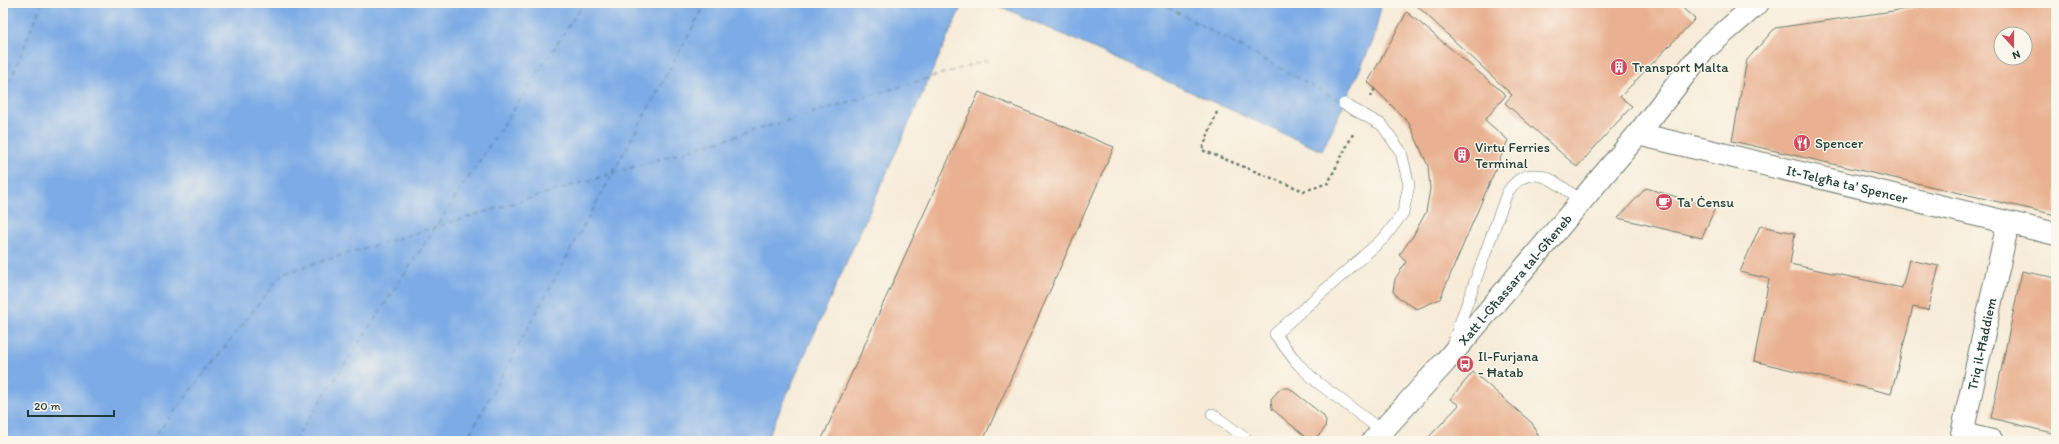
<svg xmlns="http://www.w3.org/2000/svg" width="2059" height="444" font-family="Itim,sans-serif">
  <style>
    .water { fill: #7babe6; stroke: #4d748d }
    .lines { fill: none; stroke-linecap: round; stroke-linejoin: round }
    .ferry { stroke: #3b5e69; stroke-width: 1; stroke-dasharray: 5 4; stroke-linecap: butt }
    .building { fill: #e9b191; fill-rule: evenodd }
    .service-casing { stroke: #6b7a6d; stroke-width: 12 }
    .minor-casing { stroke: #6b7a6d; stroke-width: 24 }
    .tertiary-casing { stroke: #6b7a6d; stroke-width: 24 }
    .path { stroke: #6b7a6d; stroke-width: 2.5; stroke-dasharray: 3 3; stroke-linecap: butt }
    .service { stroke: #fff; stroke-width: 11 }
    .minor { stroke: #fff; stroke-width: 22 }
    .tertiary { stroke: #fff; stroke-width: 22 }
    .service-bridge-casing { stroke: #6b7a6d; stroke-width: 12; stroke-linecap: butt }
    .service-bridge { stroke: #fff; stroke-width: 11 }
    .labels { text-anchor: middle; stroke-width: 3; stroke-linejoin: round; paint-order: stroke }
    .poi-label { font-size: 14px; fill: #1f3d34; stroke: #fbf7ec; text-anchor: start }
    .street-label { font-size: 14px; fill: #1f3d34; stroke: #fbf7ec }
  </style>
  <rect width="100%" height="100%" fill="#fbf7ec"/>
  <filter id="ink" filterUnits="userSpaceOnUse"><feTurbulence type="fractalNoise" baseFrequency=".025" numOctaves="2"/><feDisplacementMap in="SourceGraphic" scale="8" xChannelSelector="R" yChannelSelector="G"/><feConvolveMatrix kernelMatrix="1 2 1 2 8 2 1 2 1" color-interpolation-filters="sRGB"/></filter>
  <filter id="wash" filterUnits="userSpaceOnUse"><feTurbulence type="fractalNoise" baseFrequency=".012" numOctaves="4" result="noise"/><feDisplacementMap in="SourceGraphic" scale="16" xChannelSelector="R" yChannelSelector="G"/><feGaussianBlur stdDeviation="0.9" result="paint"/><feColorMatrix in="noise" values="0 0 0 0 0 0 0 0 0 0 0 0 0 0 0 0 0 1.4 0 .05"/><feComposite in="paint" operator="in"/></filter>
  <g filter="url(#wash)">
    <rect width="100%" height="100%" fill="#f7ebd8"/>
    <g class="water">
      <path d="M3,3H963L766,441H3Z"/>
      <path d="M993,3H1382L1373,41L1322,151Z"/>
    </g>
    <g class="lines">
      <g class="ferry">
        <path d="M1160,3L1340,101"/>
        <path d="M3,98L42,3"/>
        <path d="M151,441L283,273L991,59"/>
        <path d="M294,441L584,3"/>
        <path d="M466,441L706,3"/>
      </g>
    </g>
    <g id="blocks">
      <g class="building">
        <path d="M1414,3H1677L1695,19L1620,97L1632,106L1577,167L1505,103L1512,95Z"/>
        <path d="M1949,3H2056V215L1732,141L1747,60L1775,28ZM2001,34H2025V58H2001Z"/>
        <path d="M1407,12L1506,95L1485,120L1508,140L1440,299L1417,309L1398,298L1393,291L1395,279L1406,262L1399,255L1413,236L1426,212L1430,189L1428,166L1409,123L1368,82Z"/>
        <path d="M979,92L1114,147L983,441H821Z"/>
        <path d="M1646,188L1715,208L1702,238L1618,218Z"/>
        <path d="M1760,226L1795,233L1790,264L1902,288L1909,260L1939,266L1928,310L1913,307L1891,394L1754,361L1769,279L1740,272Z"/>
        <path d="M2022,271L2056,278V434L1991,418Z"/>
        <path d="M1473,372L1532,423L1541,441H1425L1459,405L1450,399Z"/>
        <path d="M1282,388H1289L1323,415L1326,421L1325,428L1319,435L1313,438L1306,437L1272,409L1271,399L1278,391Z"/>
      </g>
    </g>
  </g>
  <g filter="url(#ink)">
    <use href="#blocks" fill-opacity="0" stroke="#6b7a6d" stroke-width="1"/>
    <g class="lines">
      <defs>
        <g id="service">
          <path d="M1452,345L1507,193C1530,157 1557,183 1580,200"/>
          <path d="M1212,414L1249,441"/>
          <path d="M1382,431L1317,382L1297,363L1275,334L1385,237"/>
        </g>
        <g id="minor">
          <path id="s1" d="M1638,134L2056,234"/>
          <path id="s2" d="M1992,441L1962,434L2008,223"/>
        </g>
        <g id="tertiary">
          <path id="s3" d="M1373,441L1445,362L1638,134L1704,50L1758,3"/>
        </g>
      </defs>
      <use href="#service" class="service-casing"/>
      <use href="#minor" class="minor-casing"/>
      <use href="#tertiary" class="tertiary-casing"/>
      <g class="path">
        <path d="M1371,97L1375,88"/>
        <path d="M1217,112L1202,150L1304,191L1328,183L1354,132"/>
      </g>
      <use href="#service" class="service"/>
      <use href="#minor" class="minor"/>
      <use href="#tertiary" class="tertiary"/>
      <defs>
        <path id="service-bridge" d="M1344,104L1382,125L1401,152L1409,185L1403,213L1385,237"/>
      </defs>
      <use href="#service-bridge" class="service-bridge-casing"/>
      <use href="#service-bridge" class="service-bridge"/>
    </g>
  </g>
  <defs>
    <symbol id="building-disc" viewBox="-11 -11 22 22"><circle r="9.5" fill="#d1495b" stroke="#fbf7ec"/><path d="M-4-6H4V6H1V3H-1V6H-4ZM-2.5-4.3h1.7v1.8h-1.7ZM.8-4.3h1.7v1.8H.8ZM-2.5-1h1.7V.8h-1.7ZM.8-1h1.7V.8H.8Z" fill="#fff"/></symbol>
    <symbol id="restaurant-disc" viewBox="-11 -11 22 22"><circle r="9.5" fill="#d1495b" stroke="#fbf7ec"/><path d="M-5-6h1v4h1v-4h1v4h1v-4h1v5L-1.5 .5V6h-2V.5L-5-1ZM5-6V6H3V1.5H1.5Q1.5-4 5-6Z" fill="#fff"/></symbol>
    <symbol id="cafe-disc" viewBox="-11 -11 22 22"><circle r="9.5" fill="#d1495b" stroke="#fbf7ec"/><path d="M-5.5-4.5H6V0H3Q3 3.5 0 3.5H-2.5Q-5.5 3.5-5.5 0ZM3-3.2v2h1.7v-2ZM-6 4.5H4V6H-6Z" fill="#fff"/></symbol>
    <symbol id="bus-disc" viewBox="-11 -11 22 22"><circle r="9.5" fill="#d1495b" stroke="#fbf7ec"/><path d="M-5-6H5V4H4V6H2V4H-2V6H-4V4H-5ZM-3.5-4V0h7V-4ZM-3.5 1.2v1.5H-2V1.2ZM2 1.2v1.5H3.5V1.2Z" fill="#fff"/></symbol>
  </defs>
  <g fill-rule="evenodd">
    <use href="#building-disc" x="1609" y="57" width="20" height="20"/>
    <use href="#restaurant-disc" x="1792" y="133" width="20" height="20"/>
    <use href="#building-disc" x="1452" y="145" width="20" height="20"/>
    <use href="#cafe-disc" x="1654" y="192" width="20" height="20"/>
    <use href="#bus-disc" x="1455" y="354" width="20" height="20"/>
  </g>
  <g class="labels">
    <g class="poi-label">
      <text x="1632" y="72">Transport Malta</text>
      <text x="1815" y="148">Spencer</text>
      <text x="1475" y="152">Virtu Ferries<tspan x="1475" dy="16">Terminal</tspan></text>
      <text x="1677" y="207">Ta' Ċensu</text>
      <text x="1478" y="361">Il-Furjana<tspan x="1478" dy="16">- Ħatab</tspan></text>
    </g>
    <g class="street-label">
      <text dy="5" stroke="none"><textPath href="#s1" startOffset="215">It-Telgħa ta' Spencer</textPath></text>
      <text dy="5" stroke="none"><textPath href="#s3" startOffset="215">Xatt l-Għassara tal-Għeneb</textPath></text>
      <text dy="5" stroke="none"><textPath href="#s2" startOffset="123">Triq il-Ħaddiem</textPath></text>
    </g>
  </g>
  <rect width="2059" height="444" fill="none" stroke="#fbf7ec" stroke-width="16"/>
  <g transform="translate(2013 46) rotate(159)"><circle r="19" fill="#fbf7ec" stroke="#a3ada2"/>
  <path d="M0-3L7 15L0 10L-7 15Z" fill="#d1495b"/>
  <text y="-6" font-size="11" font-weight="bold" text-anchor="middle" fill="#1f3d34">N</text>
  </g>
  <path d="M28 410v6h86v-6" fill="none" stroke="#1f3d34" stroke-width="2"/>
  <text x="34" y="410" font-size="12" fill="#1f3d34" stroke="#fbf7ec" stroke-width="3" paint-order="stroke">20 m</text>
</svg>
